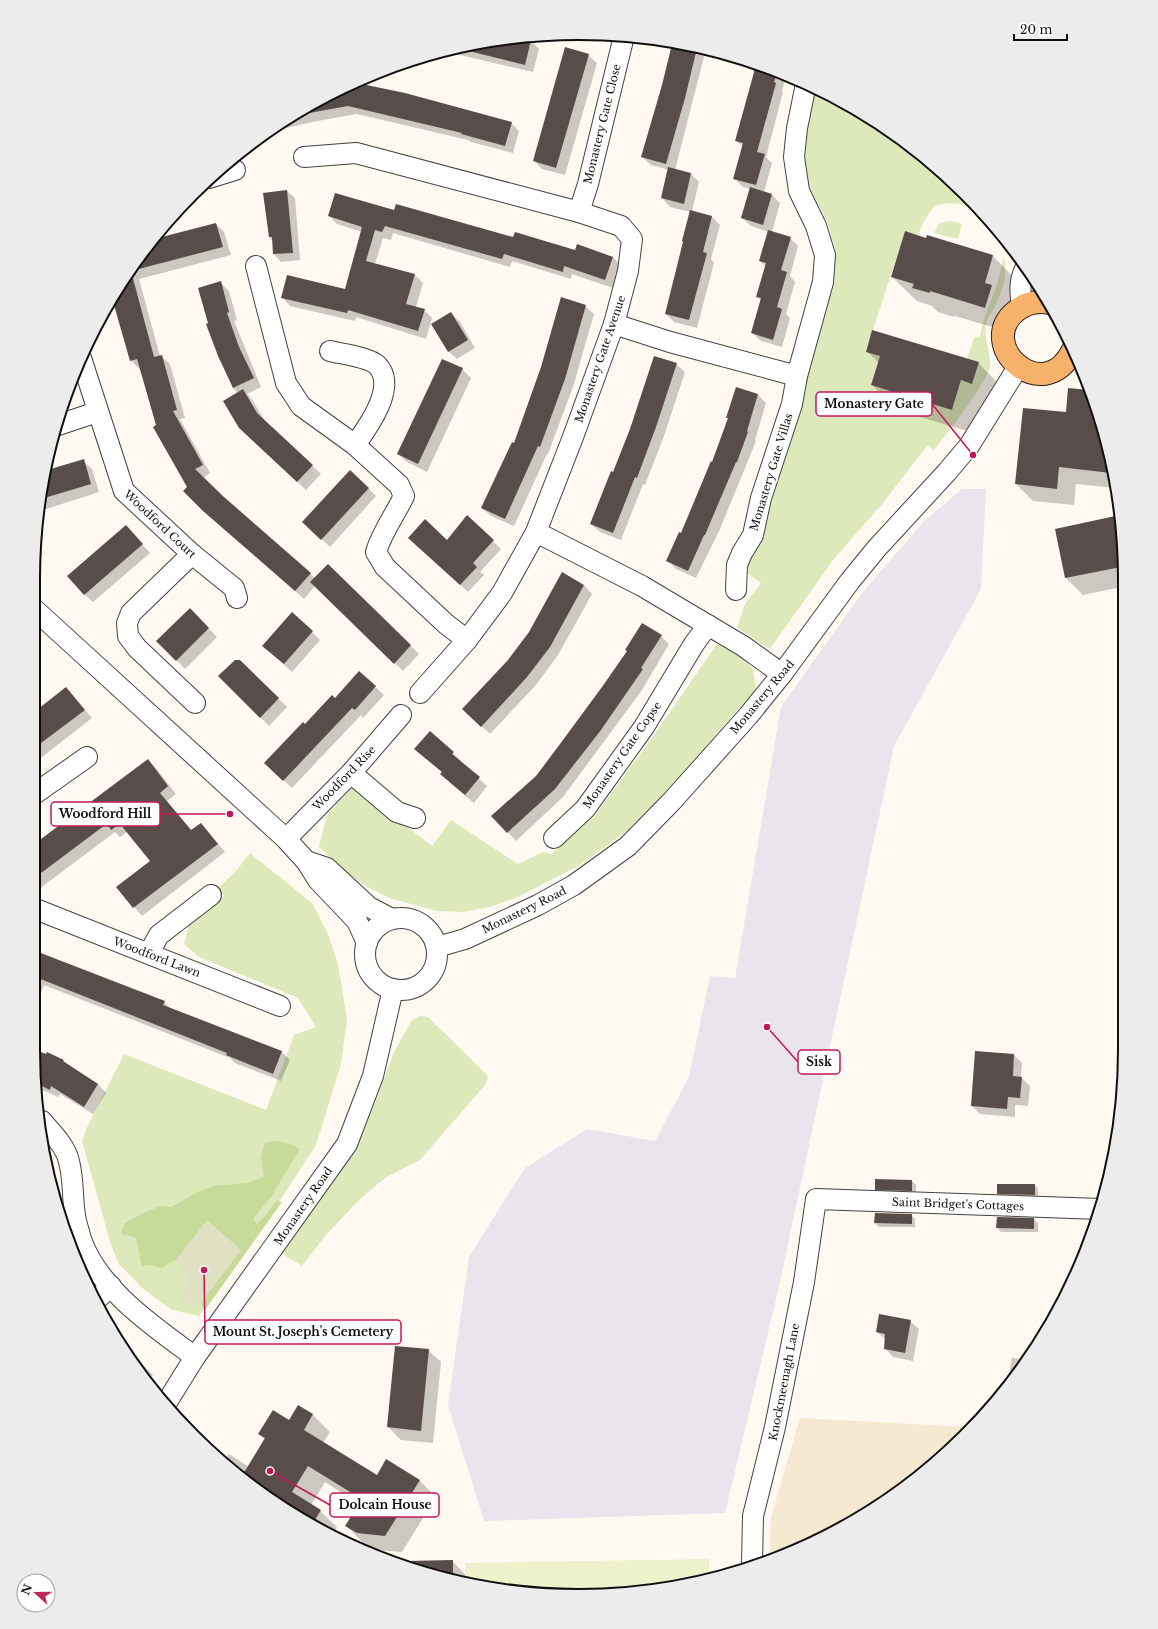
<svg xmlns="http://www.w3.org/2000/svg" width="1158" height="1629" font-family="'Libre Baskerville',serif">
  <style>
    .industrial { fill: #eae4ed }
    .farmland { fill: #f5e9d1 }
    .green { fill: #dee9bb }
    .forest { fill: #c6da9a }
    .cemetery { fill: #dfe1c2 }
    .pitch { fill: #edf1cc }
    .shadow { fill: #0003 }
    .building { fill: #584d4b }
    .lines { fill: none; stroke-linecap: round; stroke-linejoin: round }
    .minor-casing { stroke: #424242; stroke-width: 22 }
    .major-casing { stroke: #202020; stroke-width: 24 }
    .minor { stroke: #fff; stroke-width: 20 }
    .major { stroke: #f6b26a; stroke-width: 22 }
    .labels { text-anchor: middle; stroke-width: 4; stroke-linejoin: round; paint-order: stroke }
    .street-label { font-size: 11px; fill: #0f0f0f; stroke: #fff }
    .rim { fill: none; stroke: #0f0f0f; stroke-width: 2 }
    .leader { fill: none; stroke: #c2185b; stroke-width: 1.5 }
    .callout-dot { fill: #c2185b; stroke: #fff; stroke-width: 1.5 }
    .callout { fill: #fff; stroke: #c2185b; stroke-width: 1.5 }
    .callout-label { font-size: 12px; text-anchor: middle; font-weight: bold; fill: #0f0f0f }
  </style>
  <rect width="100%" height="100%" fill="#fff9f1"/>
  <path class="industrial" d="M962,489H986L981,589L894,746L778,1291L725,1513L484,1521L448,1405L469,1257L525,1168L587,1129L655,1141L689,1077L710,976L735,978L781,707L862,593L924,521Z"/>
  <path class="farmland" d="M800,1418L970,1427L939,1461L852,1523L788,1554L769,1559L771,1517Z"/>
  <g class="green">
    <path d="M813,87L821,89L912,146L980,210C968,205 948,200 936,206C928,211 921,227 918,235L905,232L866,351L885,358L878,362L871,385L952,410L960,385L958,379L972,383L979,363L967,359L974,338L980,336L983,322L997,284L1004,257C1007,276 1004,287 996,304C994,310 989,315 987,320C982,336 991,350 990,366C989,380 945,437 934,450L927,446L882,504L833,560L770,649L737,628L745,604L761,583L742,569L791,435L836,250L826,219L807,182L802,156Z"/>
    <path d="M951,221L962,224L958,239L934,233L939,223Z"/>
    <path d="M717,644L741,658L753,669L756,689L661,797L627,831L580,865L518,897L490,907L463,912L437,911L389,898L366,886L348,874L319,847L327,815L354,786L432,846L451,820L518,864L543,852L551,854L594,817L654,735Z"/>
    <path d="M250,853L313,904L328,934L338,964L347,1020L341,1064L316,1145L253,1242L199,1316L172,1310L142,1288L119,1264L111,1245L82,1141L87,1127L124,1054L266,1110L294,1035L316,1027L298,998L199,957L184,944L189,925L224,896L219,887L236,871Z"/>
    <path d="M420,1016L428,1017L485,1073L488,1077L485,1085L420,1160L385,1178L360,1199L325,1236L302,1266L280,1252L356,1148L376,1101L394,1052L412,1020Z"/>
  </g>
  <path class="forest" d="M277,1141L291,1144L300,1149L271,1197L253,1219L257,1224L267,1214L276,1201L282,1202L205,1310L199,1300L191,1241L175,1261L170,1262L162,1268L151,1265L142,1266L136,1238L121,1234L124,1224L143,1213L161,1206L171,1207L198,1192L213,1186L247,1183L264,1177L261,1158L265,1142Z"/>
  <path class="cemetery" d="M207,1220L241,1250L198,1307L179,1299L190,1279L175,1261Z"/>
  <path class="pitch" d="M709,1559V1576L650,1591L544,1595L473,1586L465,1583V1563Z"/>
  <g class="shadow">
    <path d="M515,37L531,41L539,49L533,72L447,52L508,38Z"/>
    <path d="M674,44L706,49L675,170L691,174L699,182L692,211L712,217L720,225L711,259L714,263L697,328L674,322L666,314L690,212L670,207L662,198L669,170L651,165L642,157Z"/>
    <path d="M588,55L597,63L565,175L542,169L534,161Z"/>
    <path d="M756,65L786,76L782,91L783,92L766,157L772,163L764,192L772,195L780,203L772,232L790,238L798,246L790,276L795,282L786,314L790,318L782,347L761,341L752,333L761,301L757,296L766,267L760,261L769,232L751,226L742,218L750,189L743,187L734,178L743,147L737,141L755,74L753,72Z"/>
    <path d="M356,84L511,123L519,131L513,153L471,142L468,140L357,114L312,122L270,132L306,106Z"/>
    <path d="M287,191L295,198L300,260L281,262L274,254L273,241L269,237L264,193Z"/>
    <path d="M394,212L514,239L613,257L621,266L613,288L572,274L571,279L512,261L510,267L393,233L391,240L383,238L375,264L415,275L423,283L416,307L424,310L432,318L426,339L356,317L355,321L290,306L282,297L345,290L362,232L337,224L329,216Z"/>
    <path d="M216,224L224,232L231,255L139,279L160,356H161L170,364L185,418L180,419L210,473L203,478L223,498L315,578L328,565L419,654L403,671L315,586L304,599L213,519L184,491L188,487L158,426L141,368L139,369L131,360L114,295L153,240Z"/>
    <path d="M928,237L993,256L1017,281L1010,305L1009,332L955,316L954,317L938,312L932,306L917,301L892,277Z"/>
    <path d="M220,282L229,291L237,320L234,321L261,387L247,394L251,398L265,421L321,474L306,490L248,436L238,393L233,388L209,324Z"/>
    <path d="M585,306L594,314L573,387L548,454H547L514,526L491,516L482,508Z"/>
    <path d="M451,313L460,322L475,348L457,359L448,351Z"/>
    <path d="M867,351L978,363L1003,388L977,434L897,410L872,385L879,363Z"/>
    <path d="M676,364L685,372L664,436L645,485L643,484L621,540L600,532L591,524L614,473Z"/>
    <path d="M462,369L471,378L427,472L407,462L398,454Z"/>
    <path d="M737,388L758,395L766,403L755,440L756,441L720,529L696,578L676,569L668,561L682,534L713,463L729,419Z"/>
    <path d="M1089,391L1115,488L1076,484L1074,505L1033,501L1016,484L1067,413Z"/>
    <path d="M63,407L65,412L61,413Z"/>
    <path d="M83,461L92,469L99,492L40,511L43,473Z"/>
    <path d="M368,488L376,496L330,547L312,530Z"/>
    <path d="M1120,516L1121,587L1083,595L1066,578L1056,530Z"/>
    <path d="M467,517L501,549L480,572L484,575L468,592L417,545L447,541Z"/>
    <path d="M126,526L150,553L93,602L84,594Z"/>
    <path d="M584,585L592,594L558,655L535,686L490,734L472,717Z"/>
    <path d="M190,609L217,637L185,669L158,641Z"/>
    <path d="M312,632L320,640L292,672L272,654Z"/>
    <path d="M661,636L669,644L642,690L563,797L516,841L493,816L537,776Z"/>
    <path d="M240,661L287,707L269,726L219,676Z"/>
    <path d="M359,672L384,695L363,718L361,715L292,788L266,763L335,699Z"/>
    <path d="M66,688L92,718L33,764V715Z"/>
    <path d="M430,733L453,753L461,761V762L487,786L474,803L450,783L442,774L443,773L416,749Z"/>
    <path d="M148,760L156,768L176,794L167,801L192,831L201,824L225,852L142,916L118,888L152,861L127,832L120,837L115,832L35,892L33,890V846Z"/>
    <path d="M33,953L164,1002L171,1009L282,1052L290,1060L281,1081L235,1063L230,1058L44,985L33,1013Z"/>
    <path d="M33,1050L63,1061L68,1066L98,1084L106,1093L93,1114L60,1094L58,1097L38,1088Z"/>
    <path d="M1014,1055L1022,1063L1021,1077L1030,1086L1028,1106L1015,1105V1117L980,1114L972,1106Z"/>
    <path d="M1119,1103H1121L1118,1120Z"/>
    <path d="M50,1177L53,1181L52,1192Z"/>
    <path d="M912,1181L916,1185V1194L880,1193L876,1189Z"/>
    <path d="M1035,1185L1038,1189V1199L1002,1197L998,1193Z"/>
    <path d="M911,1215L915,1219V1227H879L875,1223Z"/>
    <path d="M1034,1219L1038,1223V1232H1001L997,1228Z"/>
    <path d="M910,1321L919,1329L913,1361L893,1357L885,1348L886,1340L877,1332Z"/>
    <path d="M120,1345L153,1375L149,1380L125,1353Z"/>
    <path d="M428,1350L441,1362L433,1443L401,1440L388,1427Z"/>
    <path d="M1012,1358L1026,1360L1014,1379L1009,1374Z"/>
    <path d="M298,1406L313,1415L330,1432L323,1443L377,1476L419,1480L436,1497L402,1552L375,1550L363,1543L347,1526L357,1509L351,1503L353,1500L325,1482L311,1505L320,1511L337,1527L332,1536L223,1463L229,1454L249,1467L265,1440L259,1434L289,1421Z"/>
    <path d="M452,1561L465,1574V1583L403,1562Z"/>
  </g>
  <g class="building">
    <path d="M519,37L531,40L525,65L461,49L508,38Z"/>
    <path d="M672,44L697,48L685,98L666,164L641,157L662,85Z"/>
    <path d="M565,47L589,54L556,168L533,161Z"/>
    <path d="M756,65L777,73L774,82L776,83L757,152L765,154L756,185L733,179L743,143L735,141Z"/>
    <path d="M357,83L405,93L512,122L505,146L461,134L462,133L348,106L298,115V112L306,106Z"/>
    <path d="M668,167L691,173L684,204L661,198Z"/>
    <path d="M750,187L772,194L763,225L741,218Z"/>
    <path d="M287,190L293,253L273,254L272,237H269L263,193Z"/>
    <path d="M335,193L394,210L396,204L513,237L515,232L575,250L577,244L613,257L605,280L564,266L563,272L504,254L502,259L385,226L382,232L375,230L366,261L415,274L406,304L425,309L418,331L348,310L347,313L281,298L287,275L345,289L362,227L328,216Z"/>
    <path d="M690,210L712,216L703,252L707,253L689,320L665,314L683,242L682,241Z"/>
    <path d="M216,223L223,247L131,271L154,239Z"/>
    <path d="M768,230L791,237L781,270L787,272L777,307L782,309L773,340L751,333L761,298L756,297L766,263L759,261Z"/>
    <path d="M905,231L926,238L927,235L993,255L985,283L992,285L985,308L930,291V293L912,288L914,284L891,277Z"/>
    <path d="M131,271L154,357L162,355L177,410L173,411L203,465L195,469L224,497L311,573L295,591L203,511L183,491L187,487L153,427L156,425L137,359L130,361L112,298Z"/>
    <path d="M221,281L229,312L227,313L239,347L254,378L233,388L218,356L206,324L208,323L198,288Z"/>
    <path d="M561,297L586,305L565,379L540,447L538,446L505,519L481,508L512,442L514,443L541,367Z"/>
    <path d="M451,312L468,340L448,352L431,324Z"/>
    <path d="M872,330L979,362L972,384L961,380L952,410L871,385L880,356L866,352Z"/>
    <path d="M654,356L677,363L656,427L637,478L635,477L613,533L590,524L611,471L613,472L630,429Z"/>
    <path d="M442,359L463,368L418,464L397,454Z"/>
    <path d="M736,387L758,394L747,431L748,432L737,462H736L705,535H704L688,571L666,561L679,532L681,533L711,461L712,462L728,418H726Z"/>
    <path d="M1068,388L1089,390L1111,473L1059,467L1057,489L1015,484L1023,408L1066,412Z"/>
    <path d="M243,389L257,413L313,465L297,482L239,428L223,401Z"/>
    <path d="M84,459L91,484L41,499L44,471Z"/>
    <path d="M350,470L369,488L321,540L302,522Z"/>
    <path d="M467,515L494,540L473,563L477,567L460,585L408,538L425,519L447,540Z"/>
    <path d="M1120,515L1121,567L1065,578L1055,529Z"/>
    <path d="M126,525L143,544L84,595L67,576Z"/>
    <path d="M328,564L411,645L394,664L310,582Z"/>
    <path d="M562,572L584,585L550,647L527,677L481,727L462,709L508,660L529,632Z"/>
    <path d="M190,608L209,628L176,661L156,641Z"/>
    <path d="M292,612L313,631L284,664L262,646Z"/>
    <path d="M642,623L662,635L641,668L643,669L601,730L555,789L507,833L491,816L536,776L560,744L602,687L627,651L625,650Z"/>
    <path d="M235,660H240L279,698L260,718L218,676Z"/>
    <path d="M359,671L376,686L355,710L352,708L283,781L264,763L303,722L305,724L332,695L335,698Z"/>
    <path d="M66,687L85,710L33,749V713Z"/>
    <path d="M430,731L454,752L452,754L480,777L465,795L440,774L442,772L414,749Z"/>
    <path d="M148,759L168,786L160,793L191,830L201,823L218,844L133,908L116,887L150,861L120,824L111,830L107,824L101,828L33,879V845Z"/>
    <path d="M33,950L165,1001L163,1005L282,1051L273,1074L226,1055L227,1053L33,976Z"/>
    <path d="M33,1049L46,1054L47,1052L64,1060L63,1061L98,1084L84,1107L51,1086L50,1090L38,1084Z"/>
    <path d="M975,1051L1014,1054L1013,1076L1022,1077L1020,1098L1008,1097L1007,1109L971,1106Z"/>
    <path d="M875,1179L912,1180V1191L875,1190Z"/>
    <path d="M997,1184H1035V1195L997,1194Z"/>
    <path d="M875,1213L912,1214V1224L874,1223Z"/>
    <path d="M997,1217L1034,1218V1229L996,1228Z"/>
    <path d="M879,1314L911,1320L905,1353L884,1349L885,1334L876,1332Z"/>
    <path d="M395,1346L429,1349L421,1431L387,1427Z"/>
    <path d="M298,1405L313,1414L304,1430L377,1475L386,1459L420,1480L385,1536L357,1533L345,1526L357,1507L350,1503L355,1495L308,1466L292,1492L321,1510L313,1523L242,1476L265,1438L258,1434L273,1410L289,1420Z"/>
    <path d="M453,1560V1579L406,1563V1561Z"/>
  </g>
  <g class="lines">
    <defs>
      <g id="minor">
        <path d="M304,157L356,153L579,212L621,226L632,239L628,271L614,324L573,437L536,532L502,593L467,640L420,693"/>
        <path d="M209,178L235,170"/>
        <path d="M579,212L588,184L624,36"/>
        <path d="M256,266L286,383L301,406L355,445L399,485L404,496C395,515 382,532 376,552L385,567L446,624L467,640"/>
        <path d="M1022,306C1020,293 1019,281 1025,269"/>
        <path d="M614,324L670,342L797,376"/>
        <path d="M330,351C342,354 368,357 377,365C398,386 368,427 355,445"/>
        <path d="M81,358L124,491L192,554L234,588L237,598"/>
        <path d="M58,425L97,412"/>
        <path d="M536,532L642,586L743,646L782,674"/>
        <path d="M192,554L131,613L127,623L128,636L137,648L195,703"/>
        <path d="M736,590L737,565L742,553L753,535L761,498L792,404L797,376L823,282L825,255L816,226L799,191L794,157L797,128L806,84"/>
        <path d="M33,608L286,839L306,861L318,880L357,921L367,943"/>
        <path d="M351,773L397,812L415,818"/>
        <path d="M33,795L87,757"/>
        <path d="M554,838L585,809L644,727L694,644L708,625"/>
        <path d="M286,839L351,773L401,715"/>
        <path d="M306,861L327,868L369,907L392,919"/>
        <path d="M33,908L280,1006"/>
        <circle cx="401" cy="954" r="36"/>
        <path d="M437,947L465,939L538,905L574,885L628,846L672,801L748,716L782,674L850,581L877,548L947,472L969,446L1018,367"/>
        <path d="M149,953L159,935L211,895"/>
        <path d="M42,1121C51,1132 64,1144 68,1158C74,1176 72,1197 75,1215C76,1223 79,1231 81,1239C98,1289 154,1327 195,1357"/>
        <path d="M95,1301L111,1286"/>
        <path d="M167,1402L195,1357L347,1144L373,1076L393,989"/>
        <path d="M752,1564L753,1516L775,1427L804,1282L816,1199L1100,1209"/>
      </g>
      <path id="major" d="M1050,303C1037,300 1026,303 1016,311C974,345 1044,409 1073,350"/>
    </defs>
    <use href="#minor" class="minor-casing"/>
    <use href="#major" class="major-casing"/>
    <use href="#minor" class="minor"/>
    <use href="#major" class="major"/>
  </g>
  <g class="labels">
    <g class="street-label">
      <text transform="translate(602 124) rotate(-76)" y="4">Monastery Gate Close</text>
      <text transform="translate(600 359) rotate(-71)" y="4">Monastery Gate Avenue</text>
      <text transform="translate(771 472) rotate(-73)" y="4">Monastery Gate Villas</text>
      <text transform="translate(160 524) rotate(43)" y="4">Woodford Court</text>
      <text transform="translate(762 697) rotate(-50)" y="4">Monastery Road</text>
      <text transform="translate(622 755) rotate(-55)" y="4">Monastery Gate Copse</text>
      <text transform="translate(344 778) rotate(-46)" y="4">Woodford Rise</text>
      <text transform="translate(524 910) rotate(-26)" y="4">Monastery Road</text>
      <text transform="translate(157 957) rotate(21)" y="4">Woodford Lawn</text>
      <text transform="translate(958 1204) rotate(2)" y="4">Saint Bridget's Cottages</text>
      <text transform="translate(303 1206) rotate(-55)" y="4">Monastery Road</text>
      <text transform="translate(784 1382) rotate(-79)" y="4">Knockmeenagh Lane</text>
    </g>
  </g>
  <path d="M0 0H1158V1629H0ZM579 40H579A539 539 0 0 1 1118 579V1050A539 539 0 0 1 579 1589H579A539 539 0 0 1 40 1050V579A539 539 0 0 1 579 40Z" fill="#ececec" fill-rule="evenodd"/>
  <path class="rim" d="M579 40H579A539 539 0 0 1 1118 579V1050A539 539 0 0 1 579 1589H579A539 539 0 0 1 40 1050V579A539 539 0 0 1 579 40Z"/>
  <path class="leader" d="M973 455L932 404M230 814L160 814M767 1027L798 1062M204 1270L205 1332M270 1471L330 1505"/>
  <g class="callout-dot">
    <circle cx="973" cy="455" r="4"/>
    <circle cx="230" cy="814" r="4"/>
    <circle cx="767" cy="1027" r="4"/>
    <circle cx="204" cy="1270" r="4"/>
    <circle cx="270" cy="1471" r="4"/>
  </g>
  <g class="callout">
    <rect x="816" y="392" width="116" height="24" rx="4"/>
    <rect x="51" y="802" width="109" height="24" rx="4"/>
    <rect x="798" y="1050" width="42" height="24" rx="4"/>
    <rect x="205" y="1320" width="196" height="24" rx="4"/>
    <rect x="330" y="1493" width="109" height="24" rx="4"/>
  </g>
  <g class="callout-label">
    <text x="874" y="408">Monastery Gate</text>
    <text x="105" y="818">Woodford Hill</text>
    <text x="819" y="1066">Sisk</text>
    <text x="303" y="1336">Mount St. Joseph's Cemetery</text>
    <text x="385" y="1509">Dolcain House</text>
  </g>
  <g transform="translate(36 1593) rotate(291)"><circle r="19" fill="#ffffff" stroke="#9f9f9f"/>
  <path d="M0-3L7 15L0 10L-7 15Z" fill="#be2854"/>
  <text y="-6" font-size="11" font-weight="bold" text-anchor="middle" fill="#0f0f0f">N</text>
  </g>
  <path d="M1014 34v6h53v-6" fill="none" stroke="#0f0f0f" stroke-width="2"/>
  <text x="1020" y="34" font-size="12" fill="#0f0f0f" stroke="#ffffff" stroke-width="3" paint-order="stroke">20 m</text>
</svg>
